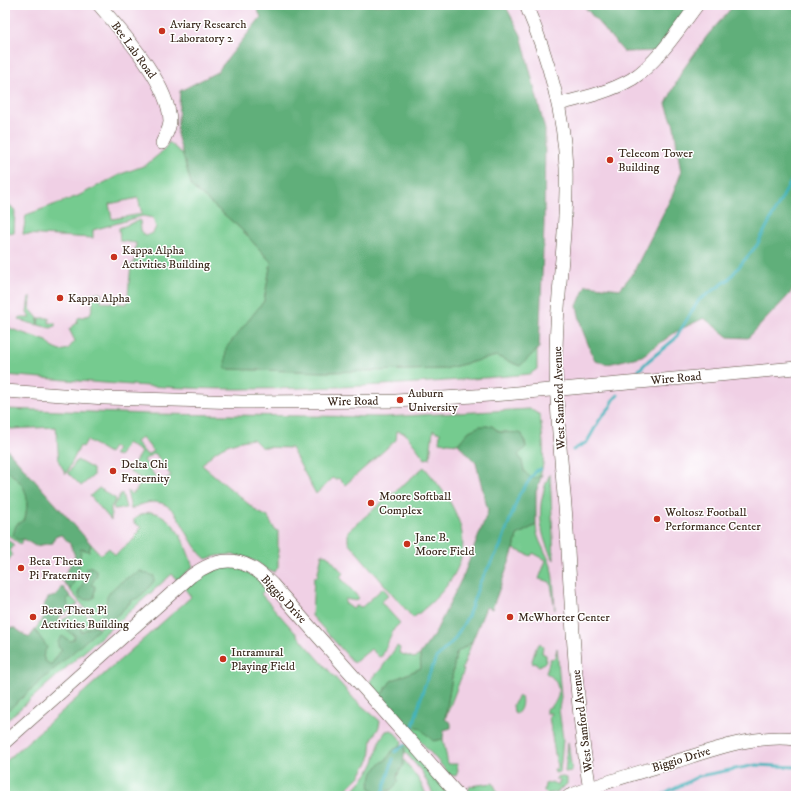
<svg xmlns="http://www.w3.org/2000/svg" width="801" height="801" font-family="'IM FELL DW Pica',serif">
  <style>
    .built { fill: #f0d0e5 }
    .green { fill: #75cb8f; stroke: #587a56; fill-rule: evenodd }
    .forest { fill: #60af7a; stroke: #4e6c4c }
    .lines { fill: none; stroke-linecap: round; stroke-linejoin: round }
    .stream { stroke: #43b3bb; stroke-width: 3 }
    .minor-casing { stroke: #564638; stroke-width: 14 }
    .minor { stroke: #fff; stroke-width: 13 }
    .poi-dot { fill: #c8321e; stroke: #fff; stroke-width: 1.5 }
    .labels { text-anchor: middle; stroke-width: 3; stroke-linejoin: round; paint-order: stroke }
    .poi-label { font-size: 12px; fill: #3b2a1e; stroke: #fff; text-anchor: start }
    .street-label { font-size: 12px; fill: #3b2a1e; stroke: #fff }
  </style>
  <rect width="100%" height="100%" fill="#fff"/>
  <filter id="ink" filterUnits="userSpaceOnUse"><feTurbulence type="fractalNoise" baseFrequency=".025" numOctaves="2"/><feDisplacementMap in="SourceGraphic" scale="8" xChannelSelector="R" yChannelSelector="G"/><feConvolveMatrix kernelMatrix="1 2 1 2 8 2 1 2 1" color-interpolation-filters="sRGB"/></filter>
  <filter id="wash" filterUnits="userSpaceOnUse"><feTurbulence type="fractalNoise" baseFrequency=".012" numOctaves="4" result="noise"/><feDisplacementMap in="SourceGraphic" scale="16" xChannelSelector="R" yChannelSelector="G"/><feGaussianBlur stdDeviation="0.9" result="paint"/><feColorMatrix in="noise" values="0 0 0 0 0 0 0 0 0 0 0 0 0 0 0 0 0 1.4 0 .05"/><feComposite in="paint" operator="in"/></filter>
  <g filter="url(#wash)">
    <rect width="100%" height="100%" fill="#ede7cb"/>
    <rect class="built" x="5" y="5" width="791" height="791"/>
    <g class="green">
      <path d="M169,142L183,155L192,187L241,229L271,262L264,301L225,369L328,372L444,369L496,356L520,366L537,349V369L530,374C433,383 335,389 237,389C160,389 82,381 5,375V313L6,323L11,329L47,341L52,347L60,351L68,349L75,341L69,329L77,323L78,318L90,315L93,305L92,293H101V302L127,304L131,265L135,262L136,243L120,241L119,228L140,220L141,230L145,236L153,233L156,227L153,218L143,216L93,230V238L23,234L26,215L78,196L121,174L146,165L163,151ZM138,198L142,214L112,219L109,204Z"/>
      <path d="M5,204L10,205L15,211L14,233L5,232Z"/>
      <path d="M29,297H31L30,309L38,318L37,325L19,320L20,318H30L27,313Z"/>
      <path d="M39,318H49V323H55V326L51,328L38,325Z"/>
      <path d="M5,409L149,414L384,417L530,409L540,415C541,431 549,468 537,478C523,480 524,464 518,455L526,447L525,441L507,432H499L492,426L469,431L458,444L439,442L440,433L433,430L430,458L425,459L405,433L397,431L396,440L345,485L338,478L335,480L333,478L316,494L291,448L261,447L253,439C230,442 217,447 202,465L258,512L268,517L275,530L278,531V568L274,572C267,571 263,566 258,563C242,553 223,553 206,559C179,537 181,483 131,509L127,491L131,494L135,492L143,480L130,472L132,469L131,468L141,452L127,443L119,457L114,454L117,449L113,447L109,453L87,440L83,447L80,446L66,474L59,462L56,427L11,429L5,425ZM142,437L153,451L147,455L136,442ZM155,453L171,476L159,482L144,460Z"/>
      <path d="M77,460L93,469V476L81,486L68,473Z"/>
      <path d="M424,467C476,527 479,567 413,618L348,542V531Z"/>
      <path d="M5,469C27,485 30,493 25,519L17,525L24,539L20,544L5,533Z"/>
      <path d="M550,474L554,560C542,542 537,515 543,494C544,487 547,480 550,474Z"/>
      <path d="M99,488L116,499L111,507V520L90,496Z"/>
      <path d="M122,493L126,508L114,509L113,506Z"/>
      <path d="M150,512C175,514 186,546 193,567L177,580L172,574L5,722V713L102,625L129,604L132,600L141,571L120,584L107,601C108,612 105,614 95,620L70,590L79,563L81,549L89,551L91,544L101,555L109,548L115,555L134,539L141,527L134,523V519L143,514Z"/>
      <path d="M536,525C537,543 546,550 551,566C554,580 554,595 555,610L551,584L550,582L539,579L546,560L533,553L531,556L514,549L517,535Z"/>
      <path d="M6,539L14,545L10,551L12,555L5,566Z"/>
      <path d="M322,554L327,555L343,573L340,577L359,598L356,601L345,599V603L353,609L356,606L362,607L383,588L389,595L381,602L400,623L394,629L382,656L379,657L371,649L354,663L312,616L314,577H317Z"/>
      <path d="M226,567C243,567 256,576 267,588L261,594L355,700L380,721L379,727L372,739L370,759L360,776L342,793L339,789L336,792L339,796H5V762L191,597L185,589C198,578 209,571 226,567Z"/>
      <path d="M71,597L78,604L60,617L67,598Z"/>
      <path d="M81,608L95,625L81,632L80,625L75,621L74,639L70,642L66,638L63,649L51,665L45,661L43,656L46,647L35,630L41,621L58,627L60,622Z"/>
      <path d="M472,642L462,669L464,670L445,719L456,653Z"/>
      <path d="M540,643L543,646L542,653L546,655V661L543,664L539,666L535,663L533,664L532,661L536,648Z"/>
      <path d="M397,646L400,648L399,653L414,658L420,655L421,668L391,681L380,697L371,687L370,681L381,669Z"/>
      <path d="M557,648L561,697L559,709L563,739L560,772L555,773L554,769H557L558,764L556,761L549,717L551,713H546V709C563,702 562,681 546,673L550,659L555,658Z"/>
      <path d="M519,696L521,697C523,703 521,711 516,714L514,713L513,705Z"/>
      <path d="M404,723L420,728L433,740L443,739L448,764H457L458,771L456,776L450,775L411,730Z"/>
      <path d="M392,730L402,741L401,745L393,750L387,759L380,764L369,787L379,794L378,796H348L369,772L374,762L380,740L386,731Z"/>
      <path d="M568,742L572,771L565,772Z"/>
      <path d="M406,744L452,796H434L422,772L405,752L404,746Z"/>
      <path d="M404,760L419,780L427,796H385L386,793L392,789Z"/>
      <path d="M558,776L567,778V784L557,792L547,794L544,791L545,784L552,782L558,786L560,780L558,778L556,780V778Z"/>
      <path d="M493,783L498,793L503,796H468L467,794L470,786Z"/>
    </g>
    <g class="forest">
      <path d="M255,5H505L521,35L545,130L544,226L539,348L520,366L496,356L444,369L328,372L225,369L226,348L264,301L271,262L241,229L192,187L177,134L180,91L217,72L261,17Z"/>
      <path d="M583,5H697L660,51L624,52Z"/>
      <path d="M734,5H796V284L789,295L748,338L728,337L704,318L677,331L642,356L608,364L595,361L582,329L577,306L586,285L620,289L633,273L673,194L681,173L674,126L666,104L682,71L707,36Z"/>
      <path d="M480,426H492L499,432L519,433L522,434L526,447L518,455L522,461L524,471C530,478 534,481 542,474L536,492V525L517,535L514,549L492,609L486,607L472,642L456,653L445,719L451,723V728L444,730L443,739L433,741L420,728L404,723L380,697L391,681L421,668L420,654L434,635L464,574L488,511L476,463L458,444L469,431Z"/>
      <path d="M5,447L91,544L89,551L81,549L78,573L70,590L62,580L75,556L70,544L62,535L55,536L53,543L35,546L24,539L18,540L13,535L16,525L25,519C30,493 26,485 5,469Z"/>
      <path d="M90,566L96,570L97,575L91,585L95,586L94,598L87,600L80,598L78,593L84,581L86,569Z"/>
      <path d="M141,571L154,576V581L147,590L138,598L132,600L119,614L101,627L95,620C115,608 100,605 110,592C116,584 132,574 141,571Z"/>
      <path d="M62,586L71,597L67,598L68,607L60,614L58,626L51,629L46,626V623L41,621L47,613L42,609L48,598L56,596Z"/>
      <path d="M76,620L80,625L81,632L95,625L99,629L5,713V628H15L29,638L35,630L47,647L43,656L45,661L51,665L62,649L58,647V642L62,636L70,641L74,639L75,635L70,633L67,629Z"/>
      <path d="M401,745L405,748L403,766L397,775L398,782L392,789L379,794L369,787L373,772L380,764L387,759L393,750Z"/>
    </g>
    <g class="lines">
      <g class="stream">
        <path d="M639,370L648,361L675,339L699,300L728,280L757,245L796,172"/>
        <path d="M573,450L587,442L600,419L611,406L612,401L618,395"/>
        <path d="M412,730L424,687L436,658L454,640L468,616L480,582L500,547L519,495L536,471L541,469"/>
        <path d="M395,752L404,745"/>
        <path d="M382,796L393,759"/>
        <path d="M660,796L699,776L756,765L796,767"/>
      </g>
    </g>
  </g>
  <g filter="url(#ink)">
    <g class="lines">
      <defs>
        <g id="minor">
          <path d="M99,5C122,32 169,83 170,121C170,129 165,136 162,143"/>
          <path d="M526,5C548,57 564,111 566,168C568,233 555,299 556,364C556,420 563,476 567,532C572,620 576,709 591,796"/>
          <path d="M559,104C583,98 610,92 632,79C657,63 679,29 697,5"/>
          <path d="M5,391L105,398L242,402L396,401L505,394L796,368"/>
          <path d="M5,742L191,576C222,553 246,557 272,584L459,796"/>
          <path d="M569,796C604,782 640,772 677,761C715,749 755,734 796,739"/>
        </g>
      </defs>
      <use href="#minor" class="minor-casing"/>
      <use href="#minor" class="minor"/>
    </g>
  </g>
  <g class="poi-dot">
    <circle cx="162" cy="31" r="4"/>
    <circle cx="610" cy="160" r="4"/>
    <circle cx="114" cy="257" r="4"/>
    <circle cx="60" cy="298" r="4"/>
    <circle cx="400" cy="400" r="4"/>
    <circle cx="113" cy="471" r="4"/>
    <circle cx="371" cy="503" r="4"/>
    <circle cx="657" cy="519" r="4"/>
    <circle cx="407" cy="544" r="4"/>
    <circle cx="21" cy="568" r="4"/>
    <circle cx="33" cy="617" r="4"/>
    <circle cx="510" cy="617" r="4"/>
    <circle cx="223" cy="659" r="4"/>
  </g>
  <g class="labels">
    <g class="poi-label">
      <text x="170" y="28">Aviary Research<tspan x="170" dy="14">Laboratory 2</tspan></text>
      <text x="618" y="157">Telecom Tower<tspan x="618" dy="14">Building</tspan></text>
      <text x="122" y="254">Kappa Alpha<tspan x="122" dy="14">Activities Building</tspan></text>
      <text x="68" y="302">Kappa Alpha</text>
      <text x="408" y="397">Auburn<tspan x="408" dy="14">University</tspan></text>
      <text x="121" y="468">Delta Chi<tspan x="121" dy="14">Fraternity</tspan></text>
      <text x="379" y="500">Moore Softball<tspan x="379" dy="14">Complex</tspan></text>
      <text x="665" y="516">Woltosz Football<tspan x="665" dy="14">Performance Center</tspan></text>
      <text x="415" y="541">Jane B.<tspan x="415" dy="14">Moore Field</tspan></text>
      <text x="29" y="565">Beta Theta<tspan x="29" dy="14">Pi Fraternity</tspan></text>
      <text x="41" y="614">Beta Theta Pi<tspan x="41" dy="14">Activities Building</tspan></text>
      <text x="518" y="621">McWhorter Center</text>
      <text x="231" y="656">Intramural<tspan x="231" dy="14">Playing Field</tspan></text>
    </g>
    <g class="street-label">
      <text transform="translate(134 50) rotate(54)" y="4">Bee Lab Road</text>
      <text transform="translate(676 378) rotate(-5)" y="4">Wire Road</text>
      <text transform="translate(559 398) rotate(-92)" y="4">West Samford Avenue</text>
      <text transform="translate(353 401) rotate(-1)" y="4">Wire Road</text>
      <text transform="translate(284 599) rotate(47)" y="4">Biggio Drive</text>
      <text transform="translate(582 721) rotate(-97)" y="4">West Samford Avenue</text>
      <text transform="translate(681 759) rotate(-17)" y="4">Biggio Drive</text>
    </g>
  </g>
  <rect width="801" height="801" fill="none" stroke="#fff" stroke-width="20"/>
</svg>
